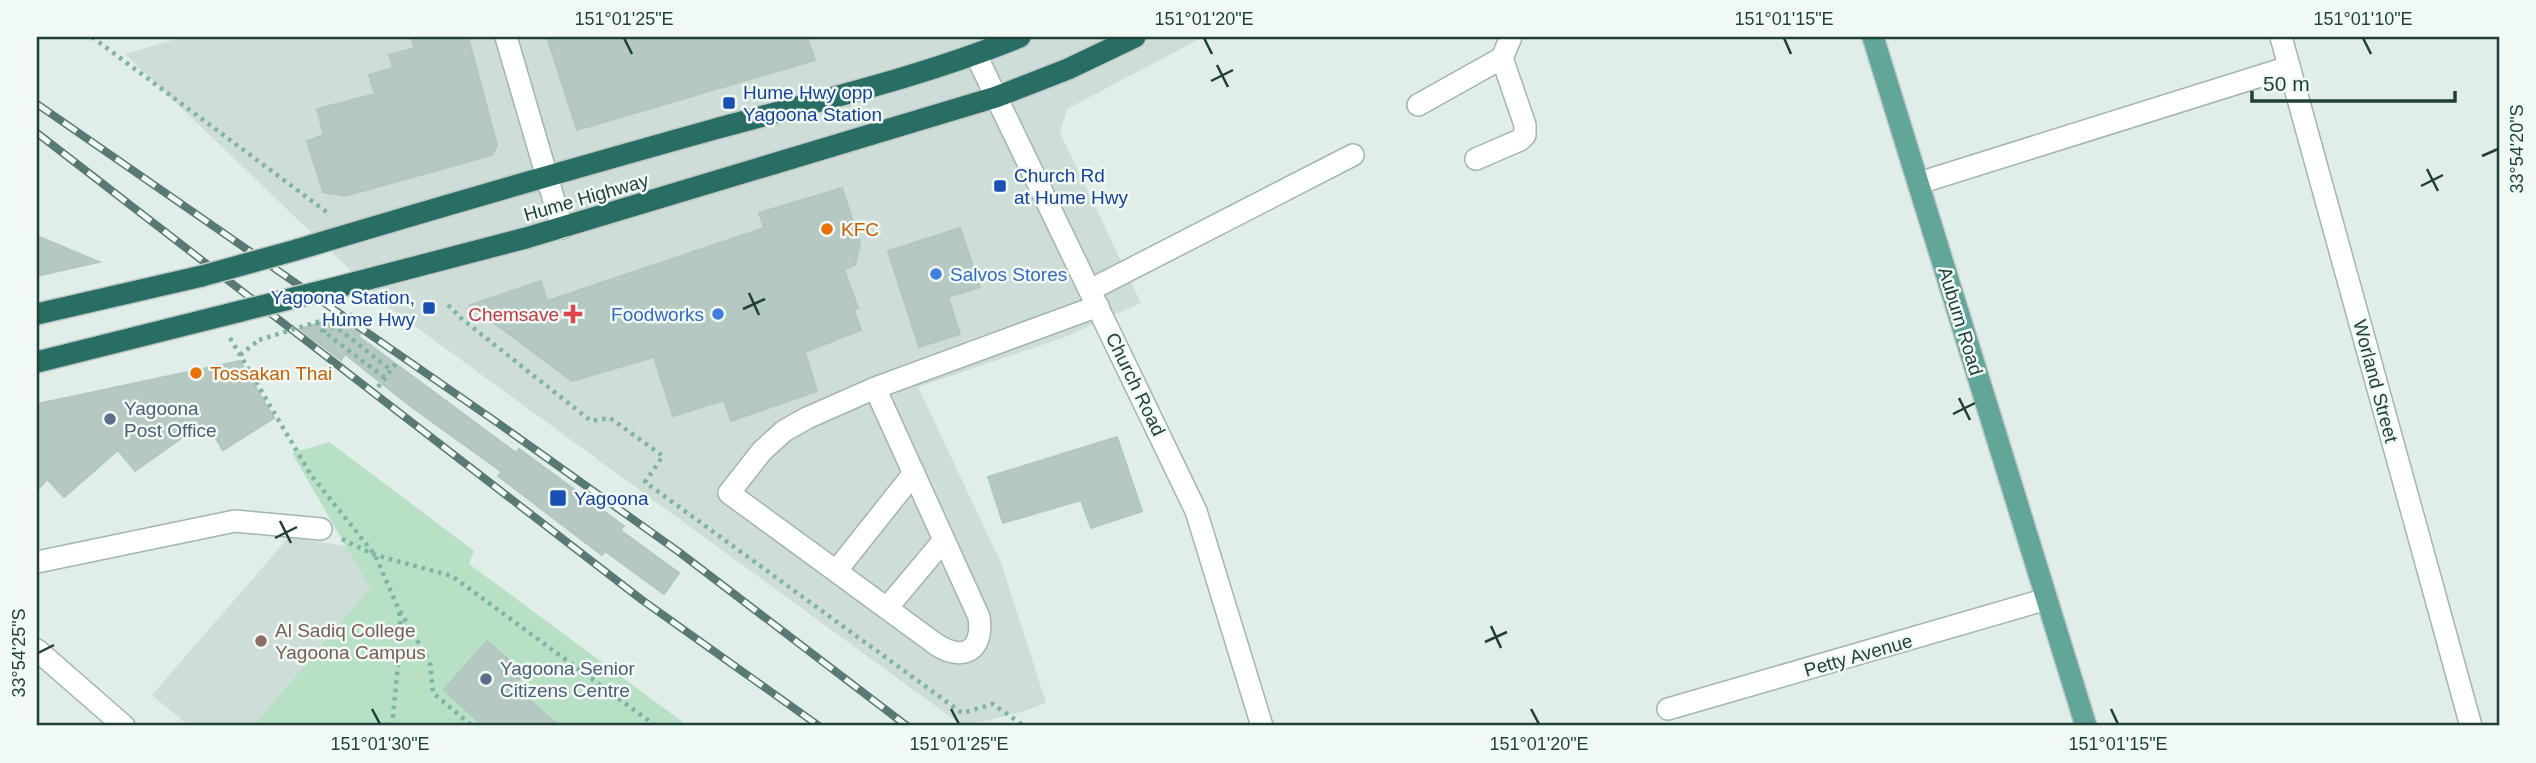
<svg xmlns="http://www.w3.org/2000/svg" width="2536" height="763" font-family="Helvetica,sans-serif">
  <style>
    .built { fill: #ceddd7 }
    .green { fill: #b7e0c5 }
    .building { fill: #b5c8c1; stroke: #b2c7bf; stroke-width: 2 }
    .lines { fill: none; stroke-linecap: round; stroke-linejoin: round }
    .minor-casing { stroke: #a2b5b0; stroke-width: 24 }
    .major-casing { stroke: #c0c9c7; stroke-width: 24 }
    .highway-casing { stroke: #c0c9c7; stroke-width: 24 }
    .path { stroke: #7eb3a6; stroke-width: 4.5; stroke-dasharray: 3.5 5; stroke-linecap: butt }
    .minor { stroke: #fff; stroke-width: 21 }
    .major { stroke: #61a699; stroke-width: 21 }
    .highway { stroke: #286e64; stroke-width: 21 }
    .rail-casing { stroke: #597a74; stroke-width: 8 }
    .rail { stroke: #f1f9f5; stroke-width: 5; stroke-dasharray: 16; stroke-linecap: butt }
    .highway-bridge-casing { stroke: #c0c9c7; stroke-width: 24; stroke-linecap: butt }
    .path-bridge { stroke: #7eb3a6; stroke-width: 4.5; stroke-dasharray: 3.5 5; stroke-linecap: butt }
    .highway-bridge { stroke: #286e64; stroke-width: 21 }
    .ticks { fill: none; stroke: #1f3f38; stroke-width: 2.5 }
    .transit-dot { fill: #1a4fb4; stroke: #f1f9f5; stroke-width: 2.5 }
    .food-dot { fill: #e8710a; stroke: #f1f9f5; stroke-width: 2.5 }
    .shop-dot { fill: #3f7fe0; stroke: #f1f9f5; stroke-width: 2.5 }
    .health-dot { fill: #e0444e; stroke: #f1f9f5; stroke-width: 2.5 }
    .service-dot { fill: #5c6f8a; stroke: #f1f9f5; stroke-width: 2.5 }
    .education-dot { fill: #8d6e63; stroke: #f1f9f5; stroke-width: 2.5 }
    .labels { text-anchor: middle; stroke-width: 5; stroke-linejoin: round; paint-order: stroke }
    .transit-label { font-size: 19px; fill: #164399; stroke: #f1f9f5; text-anchor: start }
    .street-label { font-size: 19px; fill: #1f3f38; stroke: #f1f9f5 }
    .food-label { font-size: 19px; fill: #c56008; stroke: #f1f9f5; text-anchor: start }
    .shop-label { font-size: 19px; fill: #366cbe; stroke: #f1f9f5; text-anchor: start }
    .health-label { font-size: 19px; fill: #be3a42; stroke: #f1f9f5; text-anchor: end }
    .service-label { font-size: 19px; fill: #4e5e75; stroke: #f1f9f5; text-anchor: start }
    .education-label { font-size: 19px; fill: #785e54; stroke: #f1f9f5; text-anchor: start }
    .neatline { fill: none; stroke: #1f3f38; stroke-width: 2.5 }
    .ticks-label { font-size: 18px; text-anchor: middle; fill: #1f3f38 }
  </style>
  <rect width="100%" height="100%" fill="#e0ede8"/>
  <g class="built">
    <path d="M183,37H1203L1067,109L1060,133L1141,303L1065,337L918,387L1001,563L1046,703L1018,713L963,726L390,308L125,54Z"/>
    <path d="M289,537L346,546L370,588L253,726H189L152,695Z"/>
  </g>
  <path class="green" d="M329,442L474,551L469,564L688,726H253L370,588L292,453Z"/>
  <g class="building">
    <path d="M411,37H468L497,145L492,155L345,196L323,192L307,141L324,135L317,109L375,94L369,75L393,68L389,55L415,48Z"/>
    <path d="M547,37H807L815,60L577,130Z"/>
    <path d="M842,188L860,243L855,265L844,269L858,308L854,310L861,330L805,352L817,391L731,421L724,400L673,416L654,357L572,381L470,305L541,281L547,301L764,228L759,213Z"/>
    <path d="M960,228L980,287L948,297L960,334L919,347L888,251Z"/>
    <path d="M37,236L99,262L37,276Z"/>
    <path d="M340,317L360,334L358,336L516,453L519,449L624,526L620,530L679,573L664,594L605,551L602,555L498,476L502,472L413,408L345,354L341,360L300,329Z"/>
    <path d="M240,361L274,418L223,450L214,435L208,438L200,425L135,471L118,450L64,497L47,479L37,491V404Z"/>
    <path d="M1117,437L1142,511L1091,528L1081,500L1003,523L988,477Z"/>
    <path d="M487,641L524,673L513,685L559,726H484L444,690Z"/>
  </g>
  <g class="lines">
    <defs>
      <g id="minor">
        <path d="M506,37L562,228"/>
        <path d="M2281,37L2471,726"/>
        <path d="M976,55L1196,511L1262,726"/>
        <path d="M1418,105L1502,58L1511,37"/>
        <path d="M1476,159L1520,140L1525,135V125L1502,58"/>
        <path d="M1919,183L2289,67"/>
        <path d="M1090,290L1353,155"/>
        <path d="M875,388L979,617C984,650 964,662 937,645L729,493L762,451L784,431L807,418L875,388L1098,306"/>
        <path d="M37,562L235,521L321,529"/>
        <path d="M837,570L914,473"/>
        <path d="M887,608L944,540"/>
        <path d="M37,650L124,726"/>
        <path d="M1668,709L2047,599"/>
      </g>
      <path id="major" d="M1873,37L2086,726"/>
      <g id="highway">
        <path d="M296,250C436,208 575,168 715,129C817,101 922,77 1020,37"/>
        <path d="M334,288L526,238L996,97L1068,69L1135,37"/>
        <path d="M37,314L202,276"/>
        <path d="M37,362L241,311"/>
      </g>
    </defs>
    <use href="#minor" class="minor-casing"/>
    <use href="#major" class="major-casing"/>
    <use href="#highway" class="highway-casing"/>
    <g class="path">
      <path d="M92,37L328,213"/>
      <path d="M448,305L462,319L591,421L610,418L663,456L645,482L962,713L993,704L1024,726"/>
      <path d="M317,322L319,328L385,378"/>
      <path d="M323,331L336,327L391,370"/>
      <path d="M230,338L311,475L375,555L399,610L430,662L433,693L472,726"/>
      <path d="M240,355L259,340"/>
      <path d="M378,387L397,362"/>
      <path d="M342,539L375,555L452,576L656,726"/>
      <path d="M392,726L401,634L399,611"/>
    </g>
    <use href="#minor" class="minor"/>
    <use href="#major" class="major"/>
    <use href="#highway" class="highway"/>
    <defs>
      <g id="rail">
        <path d="M37,104L495,421L679,552L907,726"/>
        <path d="M37,133L642,600L819,726"/>
      </g>
    </defs>
    <use href="#rail" class="rail-casing"/>
    <use href="#rail" class="rail"/>
    <defs>
      <g id="highway-bridge">
        <path d="M202,276L296,250"/>
        <path d="M241,311L334,288"/>
      </g>
    </defs>
    <use href="#highway-bridge" class="highway-bridge-casing"/>
    <path class="path-bridge" d="M259,340L317,322L356,314"/>
    <use href="#highway-bridge" class="highway-bridge"/>
  </g>
  <path class="ticks" d="M624,38L632,54M1204,38L1212,54M1784,38L1791,54M2363,38L2371,54M1217,65L1228,87M1211,81L1233,70M2482,156L2498,149M2427,169L2438,191M2421,186L2443,175M749,293L759,315M743,309L765,299M1959,398L1970,420M1953,414L1975,403M280,521L291,543M275,538L297,527M1491,626L1501,648M1485,642L1507,632M38,653L54,645M372,709L380,724M951,709L959,724M1531,709L1539,724M2111,709L2118,724"/>
  <g class="transit-dot">
    <rect x="722" y="96" width="14" height="14" rx="3.5"/>
    <rect x="993" y="179" width="14" height="14" rx="3.5"/>
    <rect x="422" y="301" width="14" height="14" rx="3.5"/>
    <rect x="549" y="489" width="18" height="18" rx="3.5"/>
  </g>
  <g class="food-dot">
    <circle cx="827" cy="229" r="7"/>
    <circle cx="196" cy="373" r="7"/>
  </g>
  <g class="shop-dot">
    <circle cx="936" cy="274" r="7"/>
    <circle cx="718" cy="314" r="7"/>
  </g>
  <path class="health-dot" d="M569.5 303.5h7v7h7v7h-7v7h-7v-7h-7v-7h7z"/>
  <g class="service-dot">
    <circle cx="110" cy="419" r="7"/>
    <circle cx="486" cy="679" r="7"/>
  </g>
  <circle class="education-dot" cx="261" cy="641" r="7"/>
  <g class="labels">
    <g class="transit-label">
      <text x="743" y="99">Hume Hwy opp<tspan x="743" dy="22">Yagoona Station</tspan></text>
      <text x="1014" y="182">Church Rd<tspan x="1014" dy="22">at Hume Hwy</tspan></text>
      <text x="415" y="304" text-anchor="end">Yagoona Station,<tspan x="415" dy="22">Hume Hwy</tspan></text>
      <text x="574" y="505">Yagoona</text>
    </g>
    <g class="street-label">
      <text transform="translate(586 197) rotate(-16)" y="7">Hume Highway</text>
      <text transform="translate(1961 321) rotate(73)" y="7">Auburn Road</text>
      <text transform="translate(2376 381) rotate(75)" y="7">Worland Street</text>
      <text transform="translate(1136 384) rotate(64)" y="7">Church Road</text>
      <text transform="translate(1858 655) rotate(-16)" y="7">Petty Avenue</text>
    </g>
    <g class="food-label">
      <text x="841" y="236">KFC</text>
      <text x="210" y="380">Tossakan Thai</text>
    </g>
    <g class="shop-label">
      <text x="950" y="281">Salvos Stores</text>
      <text x="704" y="321" text-anchor="end">Foodworks</text>
    </g>
    <g class="health-label">
      <text x="559" y="321">Chemsave</text>
    </g>
    <g class="service-label">
      <text x="124" y="415">Yagoona<tspan x="124" dy="22">Post Office</tspan></text>
      <text x="500" y="675">Yagoona Senior<tspan x="500" dy="22">Citizens Centre</tspan></text>
    </g>
    <g class="education-label">
      <text x="275" y="637">Al Sadiq College<tspan x="275" dy="22">Yagoona Campus</tspan></text>
    </g>
  </g>
  <rect width="2536" height="763" fill="none" stroke="#f1f9f5" stroke-width="77"/>
  <path d="M2252 91v10h203v-10" fill="none" stroke="#1f3f38" stroke-width="3.5"/>
  <text x="2263" y="91" font-size="21" fill="#1f3f38" stroke="#f1f9f5" stroke-width="5" paint-order="stroke">50 m</text>
  <rect x="38" y="38" width="2460" height="686" class="neatline"/>
  <g class="ticks-label">
    <text x="624" y="25">151°01'25"E</text>
    <text x="1204" y="25">151°01'20"E</text>
    <text x="1784" y="25">151°01'15"E</text>
    <text x="2363" y="25">151°01'10"E</text>
    <text transform="translate(2517 149) rotate(-90)" y="6">33°54'20"S</text>
    <text transform="translate(19 653) rotate(-90)" y="6">33°54'25"S</text>
    <text x="380" y="750">151°01'30"E</text>
    <text x="959" y="750">151°01'25"E</text>
    <text x="1539" y="750">151°01'20"E</text>
    <text x="2118" y="750">151°01'15"E</text>
  </g>
</svg>
